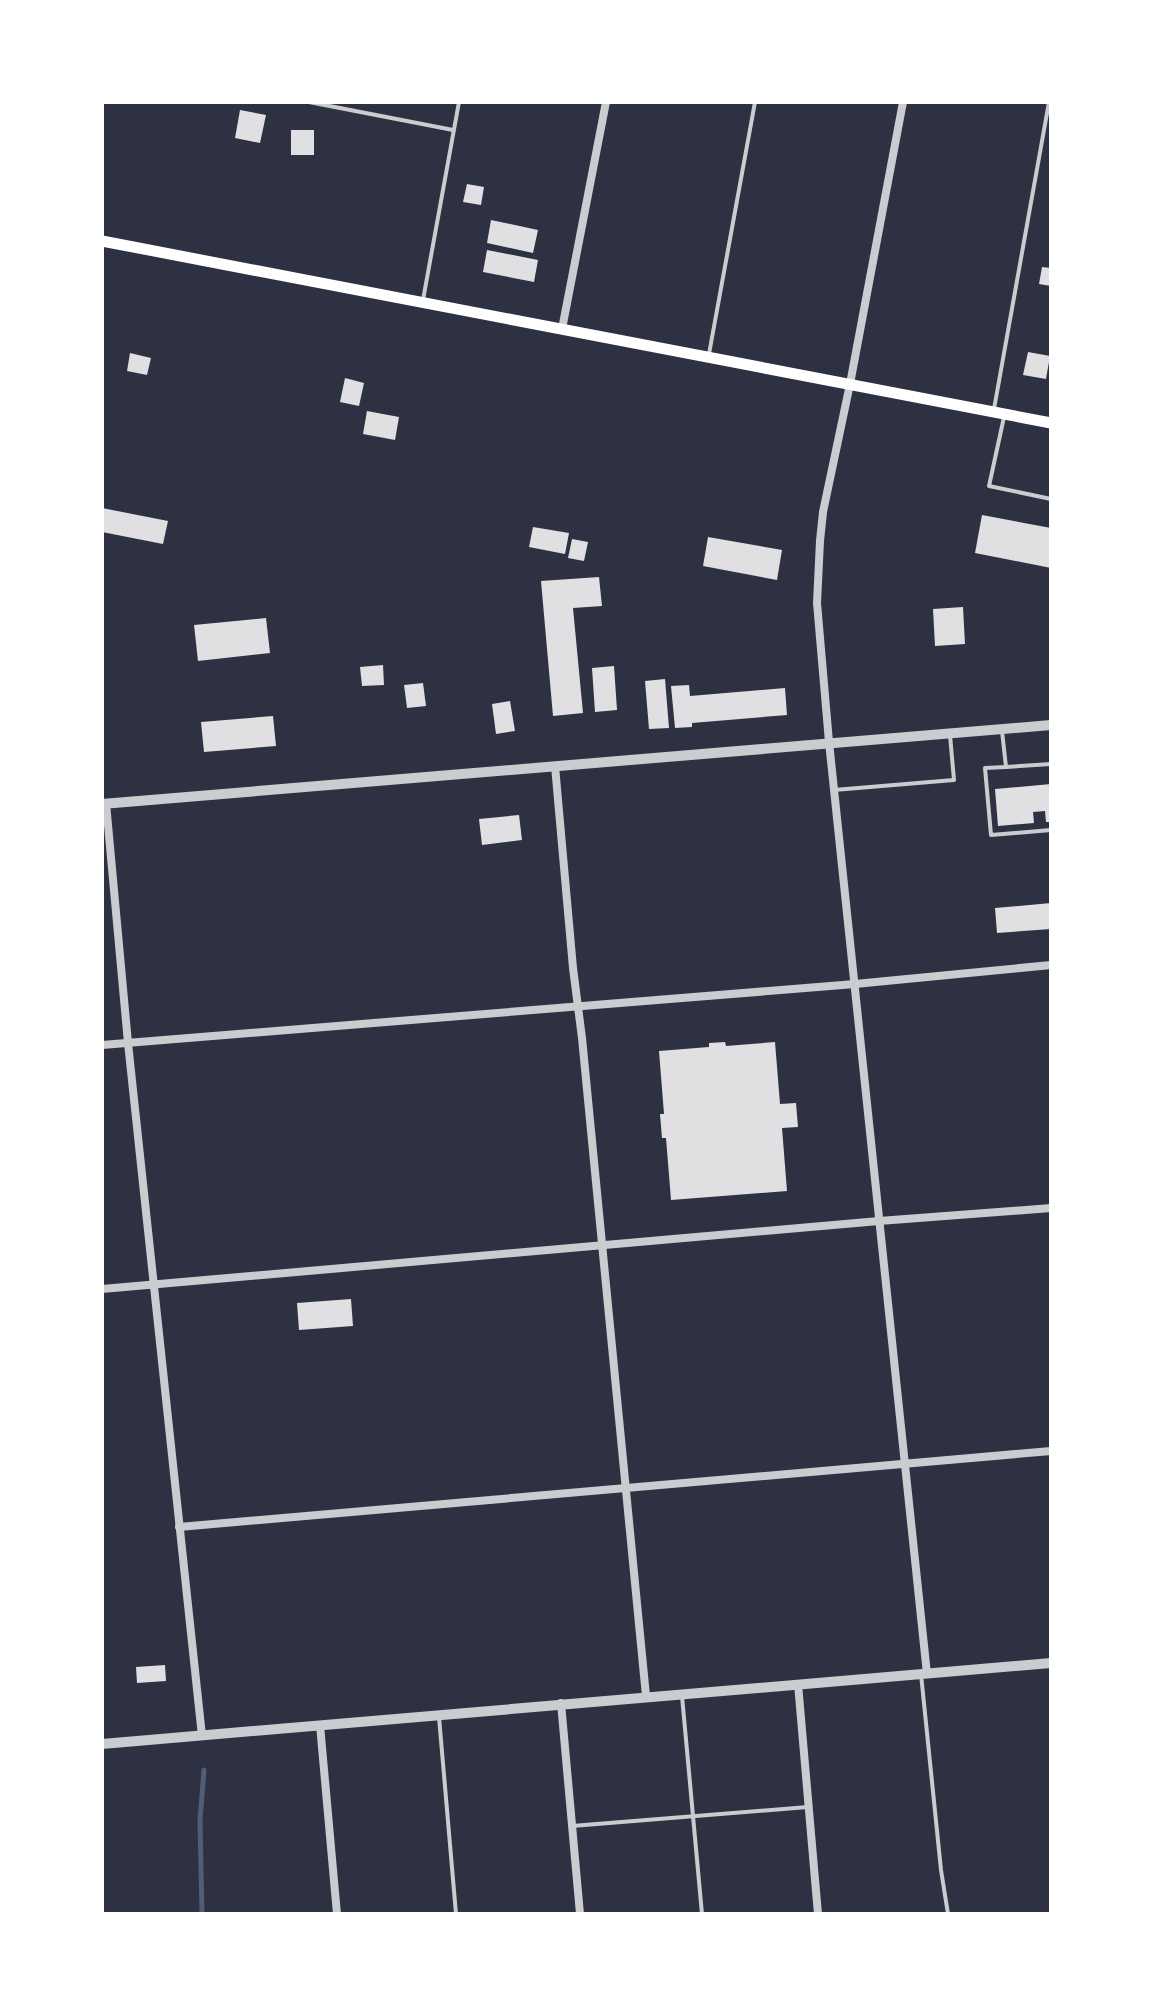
<svg xmlns="http://www.w3.org/2000/svg" width="1153" height="2016" font-family="'DejaVu Sans',sans-serif">
  <style>
    .lines { fill: none; stroke-linecap: round; stroke-linejoin: round }
    .stream { stroke: #4f5d75; stroke-width: 5 }
    .building { fill: #e0e0e3 }
    .service { stroke: #caccd0; stroke-width: 4 }
    .minor { stroke: #caccd0; stroke-width: 8 }
    .tertiary { stroke: #caccd0; stroke-width: 10 }
    .secondary { stroke: #fff; stroke-width: 11 }
  </style>
  <rect width="100%" height="100%" fill="#2d3142"/>
  <g class="lines">
    <path class="stream" d="M202,1914L200,1820L204,1770"/>
  </g>
  <g class="building">
    <path d="M240,110L266,115L260,143L235,138Z"/>
    <rect x="291" y="130" width="23" height="25"/>
    <path d="M467,184L484,187L481,205L463,202Z"/>
    <path d="M491,220L538,230L533,253L487,243Z"/>
    <path d="M487,250L538,260L534,282L483,272Z"/>
    <path d="M1042,267L1051,268V286L1039,284Z"/>
    <path d="M1028,352L1050,356L1046,379L1023,375Z"/>
    <path d="M130,353L151,358L147,375L127,371Z"/>
    <path d="M345,378L364,383L359,406L340,402Z"/>
    <path d="M367,411L399,417L395,440L363,434Z"/>
    <path d="M102,508L168,521L163,544L102,532Z"/>
    <path d="M982,515L1051,528V568L975,553Z"/>
    <path d="M533,527L569,533L565,554L529,547Z"/>
    <path d="M708,537L782,550L777,580L703,566Z"/>
    <path d="M572,539L588,542L584,561L568,558Z"/>
    <path d="M599,577L602,606L573,608L583,713L553,716L541,581Z"/>
    <path d="M963,607L965,644L935,646L933,609Z"/>
    <path d="M266,618L270,653L198,661L194,625Z"/>
    <path d="M383,665L384,685L362,686L360,667Z"/>
    <path d="M614,666L617,710L595,712L592,668Z"/>
    <path d="M665,679L669,728L649,729L645,681Z"/>
    <path d="M423,683L426,706L407,708L404,685Z"/>
    <path d="M689,685L690,696L785,688L787,715L692,723V727L675,728L671,686Z"/>
    <path d="M510,701L515,731L496,734L492,704Z"/>
    <path d="M273,716L276,746L204,752L201,722Z"/>
    <path d="M1051,784V822H1046L1045,811L1033,812L1034,823L998,826L995,789Z"/>
    <path d="M519,815L522,840L482,845L479,819Z"/>
    <path d="M1051,903V929L997,933L995,908Z"/>
    <path d="M725,1042L726,1046L775,1042L780,1104L796,1103L798,1127L782,1128L787,1191L671,1200L666,1138H662L660,1114H664L659,1051L709,1047V1043Z"/>
    <path d="M351,1299L353,1326L299,1330L297,1303Z"/>
    <path d="M165,1665L166,1681L137,1683L136,1667Z"/>
  </g>
  <g class="lines">
    <g class="service">
      <path d="M309,102L453,130"/>
      <path d="M423,300L459,102"/>
      <path d="M709,354L755,102"/>
      <path d="M994,409L1049,102"/>
      <path d="M1004,417L989,486L1051,499"/>
      <path d="M1002,731L1006,767L1051,764"/>
      <path d="M1006,767L985,768L991,835L1051,830"/>
      <path d="M834,790L954,780L950,735"/>
      <path d="M921,1674L941,1870L948,1914"/>
      <path d="M682,1696L702,1914"/>
      <path d="M439,1717L456,1914"/>
      <path d="M572,1826L808,1807"/>
    </g>
    <g class="minor">
      <path d="M903,102L850,384L823,512L820,541L817,603L829,742L927,1674"/>
      <path d="M562,329L606,102"/>
      <path d="M555,766L573,968L582,1038L646,1696"/>
      <path d="M106,803L128,1043L202,1736"/>
      <path d="M102,1045L855,984L1051,965"/>
      <path d="M102,1289L879,1221L1051,1208"/>
      <path d="M179,1527L1051,1451"/>
      <path d="M798,1684L818,1914"/>
      <path d="M561,1703L580,1914"/>
      <path d="M320,1725L337,1914"/>
    </g>
    <g class="tertiary">
      <path d="M102,804L1051,725"/>
      <path d="M102,1744L1051,1663"/>
    </g>
    <path class="secondary" d="M102,241L1051,423"/>
  </g>
  <rect width="1153" height="2016" fill="none" stroke="#ffffff" stroke-width="208"/>
</svg>
